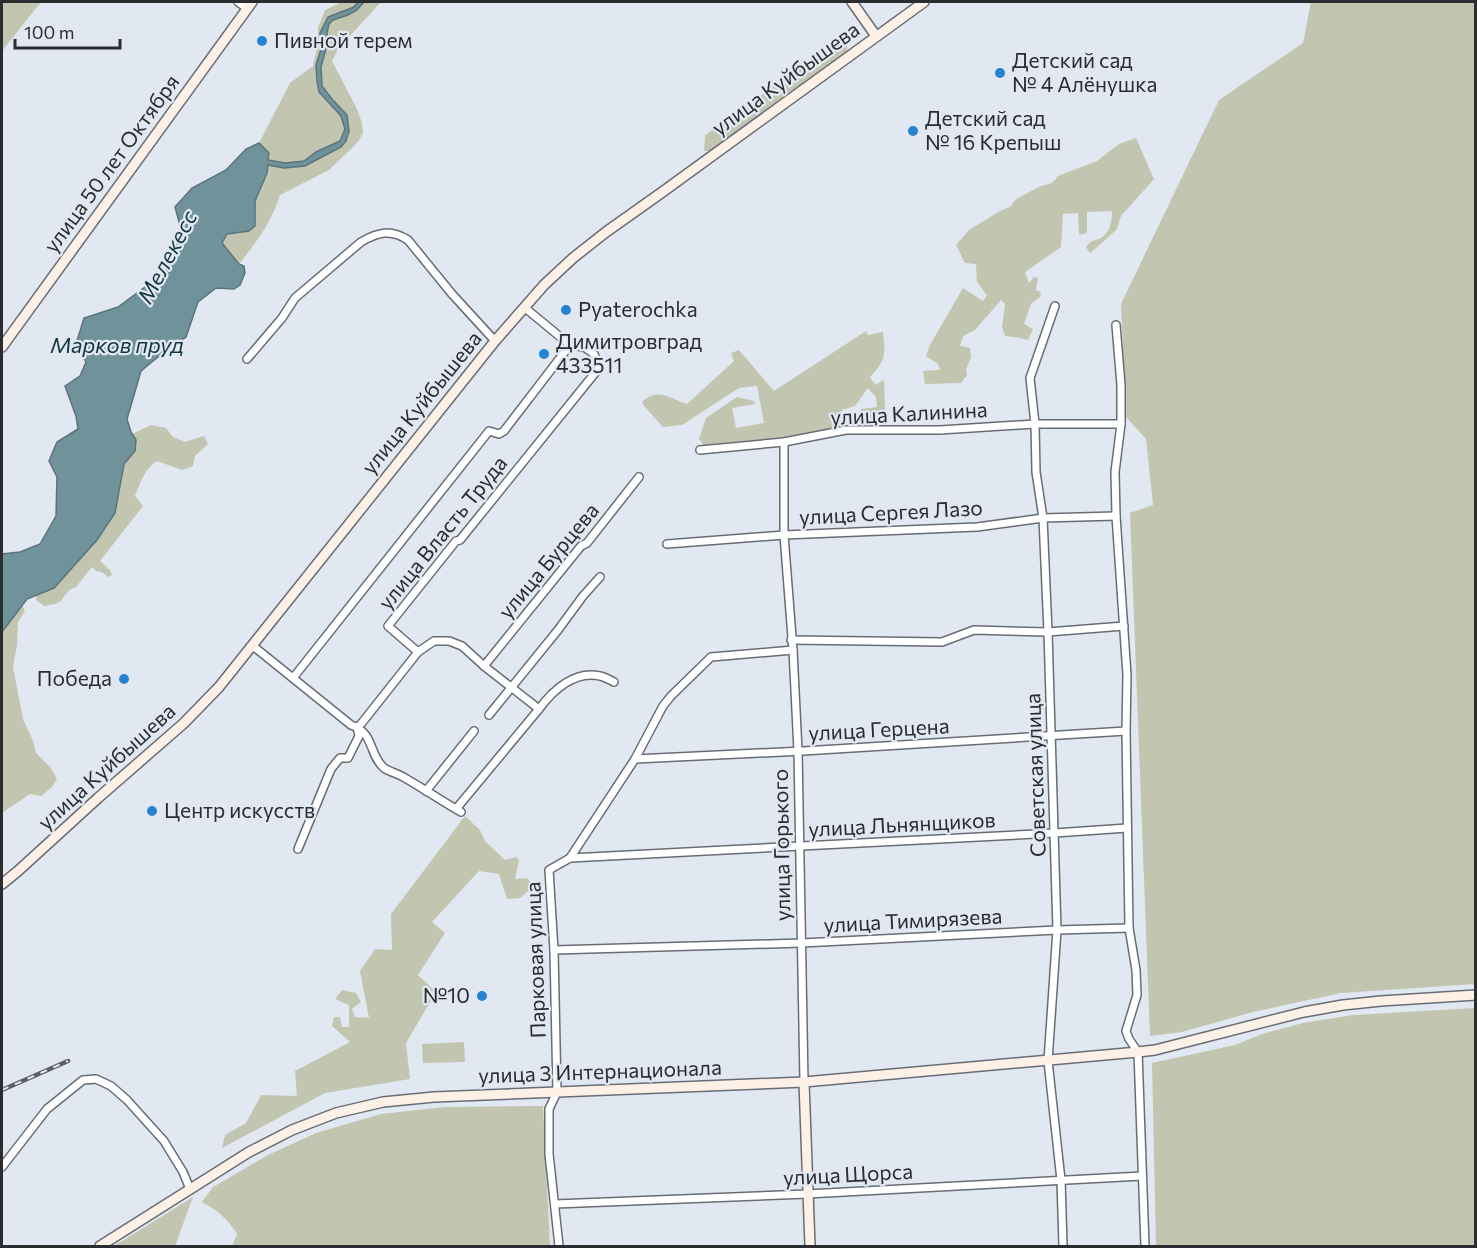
<svg xmlns="http://www.w3.org/2000/svg" width="1477" height="1248" font-family="Commissioner,sans-serif">
  <style>
    .green { fill: #c2c5b0 }
    .water { fill: #70939b; stroke: #5b747b; stroke-width: 1.5 }
    .lines { fill: none; stroke-linecap: round; stroke-linejoin: round }
    .street-casing { stroke: #686d75; stroke-width: 10 }
    .secondary-casing { stroke: #686d75; stroke-width: 12 }
    .street { stroke: #fff; stroke-width: 7 }
    .secondary { stroke: #fdf0e6; stroke-width: 9 }
    .rail-casing { stroke: #5b5e63; stroke-width: 4.5 }
    .rail { stroke: #e2e8f1; stroke-width: 2; stroke-dasharray: 7; stroke-linecap: butt }
    .poi-dot { fill: #2583cf; stroke: #e2e8f1; stroke-width: 2 }
    .labels { text-anchor: middle; stroke-width: 4.5; stroke-linejoin: round; paint-order: stroke }
    .poi-label { font-size: 21px; fill: #2a2c30; stroke: #e2e8f1; text-anchor: start }
    .street-label { font-size: 21px; fill: #2a2c30; stroke: #e2e8f1 }
    .water-label { font-size: 22px; font-style: italic; fill: #12363d; stroke: #e2e8f1 }
  </style>
  <rect width="100%" height="100%" fill="#e2e8f1"/>
  <g class="green">
    <path d="M2,2H41L2,51Z"/>
    <path d="M342,2H381L338,49L332,61L357,109L362,123L363,133L358,142L329,170L280,195C272,221 256,243 239,264L222,243L227,234L248,231L255,226V201L267,173L269,153L259,143L290,83L313,66L318,43V28L325,10Z"/>
    <path d="M1311,2H1475V984L1341,993L1253,1012L1182,1032L1150,1036L1130,513L1153,505L1146,439L1126,417L1121,304L1219,100L1303,43Z"/>
    <path d="M843,42L847,47V51L710,151H704L705,135L834,44Z"/>
    <path d="M1136,138L1154,179L1121,216L1117,229L1103,242L1090,253L1086,247C1091,241 1092,241 1099,239C1110,234 1112,222 1112,211L1087,212V233L1079,235L1078,213L1063,214L1061,247L1025,272L1029,283L1034,277L1038,278L1036,290L1041,292L1040,297L1031,304L1024,324L1033,329L1028,340L1020,338L1005,336L1002,327L1005,304L1001,300L975,330L963,336L960,346L970,348L971,357L966,369L967,375L961,383L925,384L923,371L940,370L938,364L926,356L930,345L963,288L983,301L987,295L977,282L976,264L965,263L956,245L969,230L1000,211L1010,207L1016,199L1041,186L1052,183L1058,176L1097,161L1119,144Z"/>
    <path d="M866,331L868,335L883,332C885,355 887,359 870,377L875,385L884,380L885,410L881,421L876,422L872,420H863L861,409L877,407L876,397L868,388L855,406L842,410L844,425L782,439L704,446L699,439L706,418L737,397L754,401L755,404L732,408L736,428L764,423L757,386L739,388L682,425L663,427L644,406L642,402C658,387 669,398 687,404L734,361L731,353L739,350L774,391Z"/>
    <path d="M151,425L166,428L173,437L185,442L204,436L208,444L195,456L193,466L182,470L157,461C145,468 140,483 135,496L143,506L100,561L110,570L112,575L108,577L102,572L96,571L92,567L76,587L69,590L60,602L55,604L44,606L36,600V595L54,588L115,513L124,464L135,451L136,440L132,434Z"/>
    <path d="M22,605L25,611L18,622L17,645L13,667L23,719L33,741L36,753L51,768L57,779L52,787L41,796L30,794L2,813V632Z"/>
    <path d="M465,816L480,830L485,841L505,860L517,857L519,860L515,879L527,878L534,886L520,898L507,899L499,874L479,871L432,922L445,933L418,975L436,992L406,1043L410,1079L325,1093L222,1148L225,1135L246,1123L261,1095L297,1096L295,1071L350,1042L332,1026L334,1017H340L342,1027H349V1005L335,999L342,990L356,993L361,1002L352,1009L355,1017L369,1018L360,971L375,949L392,950L391,914Z"/>
    <path d="M1475,1008V1246H1156L1152,1063L1235,1045L1262,1034L1303,1023L1353,1015Z"/>
    <path d="M464,1042L465,1062L423,1063L422,1044Z"/>
    <path d="M543,1106L550,1246H232L237,1234C227,1218 218,1211 202,1202L213,1187L268,1155L316,1133L381,1114L445,1107Z"/>
    <path d="M193,1197L175,1246H114Z"/>
  </g>
  <path class="water" d="M358,2H364L357,10L348,15L333,20L329,24L327,33V45L321,67L322,86L332,99L347,115L349,131L346,141L341,147L305,166L284,168L268,165L267,173L255,201V226L249,231L227,234L222,243L239,264L244,266L245,273L240,285L234,289L216,288L198,302L186,337L169,348L141,371L127,419L131,432L136,440L135,451L124,464L115,513L97,540L54,588L27,599L2,632V554L20,552L40,544L56,516L57,477L49,461L57,442L78,429L76,416L65,386L80,376L86,362L76,344L84,318L118,307L149,284L166,266L182,233L175,207L192,188L226,170L246,149L259,143L269,153L268,160L285,163L304,161L316,152L340,141L345,129L341,116L319,92L317,81L316,65L322,46L320,33L328,17L354,7Z"/>
  <g class="lines">
    <defs>
      <g id="street">
        <path d="M238,2L247,8"/>
        <path d="M1055,306L1030,378L1035,424L1036,472L1043,518L1048,632L1057,930L1048,1061L1061,1180L1063,1246"/>
        <path d="M1116,325L1121,385V424L1115,472L1116,516L1127,675L1126,731L1129,928L1136,970L1137,995L1126,1031L1129,1039L1138,1052L1145,1246"/>
        <path d="M247,359L282,318L295,298L361,242C378,232 391,229 408,240L452,294L495,341"/>
        <path d="M784,442V535L793,650L798,751L804,1082"/>
        <path d="M700,450L784,442L846,430H940L1035,424H1121"/>
        <path d="M667,544L784,535L977,527L1043,518L1116,516"/>
        <path d="M791,640L942,642L974,630L1048,632L1124,626"/>
        <path d="M253,646L351,725C375,733 368,754 384,768C390,772 399,774 405,778C424,789 442,801 461,812"/>
        <path d="M418,652L434,641H449L462,646L484,666L539,709L456,809"/>
        <path d="M484,666L581,546L587,543L639,477"/>
        <path d="M293,678L489,431L499,434L504,431L570,345"/>
        <path d="M539,709C553,690 575,670 600,676C605,677 610,680 614,682"/>
        <path d="M489,715L558,630L583,596L600,577"/>
        <path d="M635,759L803,751L1126,731"/>
        <path d="M426,791L474,731"/>
        <path d="M298,849L331,769L340,758H348L359,736L357,727L361,724L418,652L388,626L456,541L460,540L599,368L594,354L584,347L570,345L524,307"/>
        <path d="M570,858L1055,833L1127,828"/>
        <path d="M554,950L802,943L1057,930L1129,928"/>
        <path d="M2,1167L47,1109L83,1080L96,1079L111,1086L127,1100L164,1141L183,1172L190,1189"/>
        <path d="M555,1204L807,1194L1142,1176"/>
        <path d="M559,1246L549,1154V1109L557,1092L554,950L549,870L570,858L635,759L663,706L671,696L711,657L793,650"/>
      </g>
      <g id="secondary">
        <path d="M852,2L876,36"/>
        <path d="M2,347L252,2"/>
        <path d="M2,884L18,871L98,798L184,723L219,687L495,341L544,285L573,258L606,232L661,193L924,2"/>
        <path d="M804,1082L810,1246"/>
        <path d="M100,1246L249,1152L292,1130L336,1113L383,1102L434,1097L804,1082L1138,1052L1155,1050L1304,1012L1343,1005L1381,1001L1476,995"/>
      </g>
    </defs>
    <use href="#street" class="street-casing"/>
    <use href="#secondary" class="secondary-casing"/>
    <use href="#street" class="street"/>
    <use href="#secondary" class="secondary"/>
    <defs>
      <path id="rail" d="M2,1090L68,1061"/>
    </defs>
    <use href="#rail" class="rail-casing"/>
    <use href="#rail" class="rail"/>
  </g>
  <g class="poi-dot">
    <circle cx="262" cy="41" r="6"/>
    <circle cx="1000" cy="73" r="6"/>
    <circle cx="913" cy="131" r="6"/>
    <circle cx="566" cy="310" r="6"/>
    <circle cx="544" cy="354" r="6"/>
    <circle cx="124" cy="679" r="6"/>
    <circle cx="152" cy="811" r="6"/>
    <circle cx="482" cy="996" r="6"/>
  </g>
  <g class="labels">
    <g class="poi-label">
      <text x="274" y="48">Пивной терем</text>
      <text x="1012" y="68">Детский сад<tspan x="1012" dy="24">№ 4 Алёнушка</tspan></text>
      <text x="925" y="126">Детский сад<tspan x="925" dy="24">№ 16 Крепыш</tspan></text>
      <text x="578" y="317">Pyaterochka</text>
      <text x="556" y="349">Димитровград<tspan x="556" dy="24">433511</tspan></text>
      <text x="112" y="686" text-anchor="end">Победа</text>
      <text x="164" y="818">Центр искусств</text>
      <text x="470" y="1003" text-anchor="end">№10</text>
    </g>
    <g class="street-label">
      <text transform="translate(786 79) rotate(-36)" y="7">улица Куйбышева</text>
      <text transform="translate(112 164) rotate(-54)" y="7">улица 50 лет Октября</text>
      <text transform="translate(422 403) rotate(-51)" y="7">улица Куйбышева</text>
      <text transform="translate(909 414) rotate(-3)" y="7">улица Калинина</text>
      <text transform="translate(891 513) rotate(-3)" y="7">улица Сергея Лазо</text>
      <text transform="translate(443 533) rotate(-51)" y="7">улица Власть Труда</text>
      <text transform="translate(549 561) rotate(-50)" y="7">улица Бурцева</text>
      <text transform="translate(879 730) rotate(-3)" y="7">улица Герцена</text>
      <text transform="translate(107 767) rotate(-42)" y="7">улица Куйбышева</text>
      <text transform="translate(1036 775) rotate(-92)" y="7">Советская улица</text>
      <text transform="translate(902 825) rotate(-3)" y="7">улица Льнянщиков</text>
      <text transform="translate(782 845) rotate(-91)" y="7">улица Горького</text>
      <text transform="translate(913 921) rotate(-3)" y="7">улица Тимирязева</text>
      <text transform="translate(536 960) rotate(-92)" y="7">Парковая улица</text>
      <text transform="translate(600 1072) rotate(-2)" y="7">улица 3 Интернационала</text>
      <text transform="translate(848 1175) rotate(-3)" y="7">улица Щорса</text>
    </g>
    <g class="water-label">
      <text transform="translate(167 257) rotate(-62)" y="8">Мелекесс</text>
      <text x="117" y="353">Марков пруд</text>
    </g>
  </g>
  <rect width="1477" height="1248" fill="none" stroke="#2a2c30" stroke-width="6"/>
  <path d="M15 39v9h105v-9" fill="none" stroke="#2a2c30" stroke-width="3"/>
  <text x="24" y="39" font-size="18" fill="#2a2c30" stroke="#e2e8f1" stroke-width="4.5" paint-order="stroke">100 m</text>
</svg>
